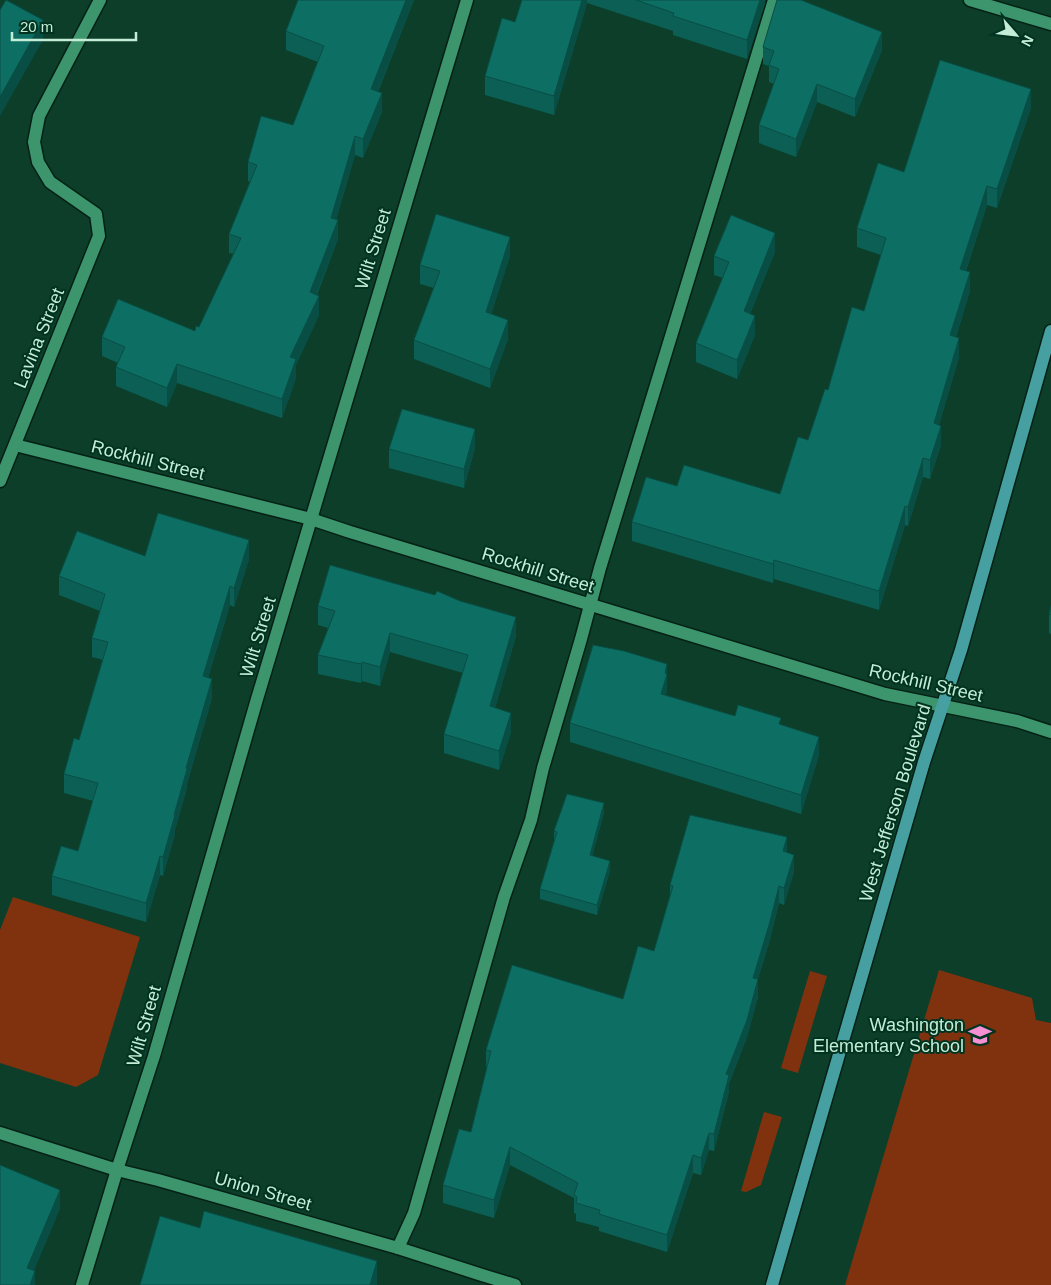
<svg xmlns="http://www.w3.org/2000/svg" width="1051" height="1285" font-family="Arial,sans-serif">
  <style>
    .green { fill: #80320f }
    .lines { fill: none; stroke-linecap: round; stroke-linejoin: round }
    .minor-casing { stroke: #052115; stroke-width: 15 }
    .major-casing { stroke: #052115; stroke-width: 15 }
    .minor { stroke: #3c956d; stroke-width: 12 }
    .major { stroke: #46a0a1; stroke-width: 12 }
    .wall { fill: #0b5f55 }
    .shaded-wall { fill: #094e45 }
    .building { fill: #0d6f63; stroke: #094e45 }
    .labels { text-anchor: middle; stroke-width: 4; stroke-linejoin: round; paint-order: stroke }
    .street-label { font-size: 18px; fill: #c4edd7; stroke: #003320 }
    .poi-label { font-size: 18px; fill: #c4edd7; stroke: #003320; text-anchor: end }
  </style>
  <rect width="100%" height="100%" fill="#0c3e29"/>
  <g class="green">
    <path d="M13,897L140,937L98,1075L76,1087L0,1063V930Z"/>
    <path d="M939,970L1032,998L1036,1020L1051,1023V1285H845Z"/>
    <path d="M810,971L827,976L798,1073L781,1068Z"/>
    <path d="M764,1112L782,1117L761,1185L746,1192L741,1191Z"/>
  </g>
  <g class="lines">
    <defs>
      <g id="minor">
        <path d="M970,0L1051,24"/>
        <path d="M15,445L311,519L350,532L885,694L1017,721L1051,732"/>
        <path d="M0,481L99,236L96,214L50,182L38,162L34,142L39,116L100,0"/>
        <path d="M0,1133L117,1170L158,1180L398,1248L482,1275L515,1285"/>
        <path d="M398,1248L414,1213L504,897L531,820L543,768L581,639L600,568L774,0"/>
        <path d="M82,1285L117,1170L154,1056L257,699L467,0"/>
      </g>
      <path id="major" d="M772,1285L924,762L961,650L1051,331"/>
    </defs>
    <use href="#minor" class="minor-casing"/>
    <use href="#major" class="major-casing"/>
    <use href="#minor" class="minor"/>
    <use href="#major" class="major"/>
  </g>
  <g class="wall">
    <path d="M298,0H414L378,92L382,112L363,158L355,155L336,220L338,239L317,295L319,315L296,365V378L282,418L177,383L167,407L116,386V367L118,363L102,356V337L195,331L199,327L234,254L229,253V234L250,182L248,181V162L293,125L318,62L286,50V31Z"/>
    <path d="M522,0H765V3L747,59L673,35V31L587,3L554,115L485,95V76L515,22Z"/>
    <path d="M763,47L882,50L855,117L817,102L796,157L759,143V125L774,84L769,82V66L763,64Z"/>
    <path d="M1031,108L997,208L987,205L966,271L970,291L956,337L959,357L939,425L941,445L930,479L923,477L908,526L905,525L879,610L774,579L773,583L632,541V522L677,486L780,494L808,440L828,390L864,311L881,255L857,247V228L904,172Z"/>
    <path d="M775,252L750,314L755,335L737,379L696,362V343L723,278L714,275V256Z"/>
    <path d="M510,256L491,314L508,339L490,388L414,359V340L434,288L420,284V265Z"/>
    <path d="M475,448L464,488L389,468V449Z"/>
    <path d="M145,556L249,559L234,607L230,605L208,678L212,698L187,784V788L175,830V834L163,876L160,875L146,922L52,895V876L78,851L93,801L64,793V774L79,740L103,660L92,657V638L100,611L59,595V576Z"/>
    <path d="M318,606L516,636L495,708L511,732L499,770L444,753V734L463,673L390,652L380,686L362,681L361,683L318,674V655L328,628L318,625Z"/>
    <path d="M1051,606V634L1049,633V614Z"/>
    <path d="M667,682L666,695L735,716L781,725L819,755L801,814L570,742V723Z"/>
    <path d="M604,813L592,856L610,871L597,915L540,899V889L554,841V831Z"/>
    <path d="M787,853L794,872L784,905L779,903L769,943L758,979V997L747,1037L729,1084V1092L714,1151L709,1150L701,1175L693,1173L667,1252L599,1231V1227L576,1221V1214L574,1213V1198L510,1165L494,1218L443,1203V1185L471,1132L487,1067H486V1050L623,999L654,951L670,895V885Z"/>
  </g>
  <g class="shaded-wall">
    <path d="M406,0H414L371,108V89Z"/>
    <path d="M582,0H587V3L554,115V96Z"/>
    <path d="M760,0H765V3L747,59V40Z"/>
    <path d="M43,20V40L0,116V97Z"/>
    <path d="M882,32V50L855,117V99Z"/>
    <path d="M817,84V102L796,157V139Z"/>
    <path d="M1031,89V108L997,208V189Z"/>
    <path d="M382,93V112L363,158V139Z"/>
    <path d="M355,136V155L331,237V218Z"/>
    <path d="M987,186V205L960,288V269Z"/>
    <path d="M338,220V239L310,311V292Z"/>
    <path d="M775,233V252L744,330V311Z"/>
    <path d="M510,237V256L486,331V312Z"/>
    <path d="M970,272V291L950,355V335Z"/>
    <path d="M319,296V315L296,365V378L282,418V399L290,357Z"/>
    <path d="M755,316V335L737,379V360Z"/>
    <path d="M508,320V339L490,388V369Z"/>
    <path d="M959,338V357L934,442V423Z"/>
    <path d="M177,364V383L167,407V388Z"/>
    <path d="M941,426V445L930,479V460Z"/>
    <path d="M475,429V448L464,488V469Z"/>
    <path d="M923,458V477L908,526V507Z"/>
    <path d="M905,506V525L879,610V591Z"/>
    <path d="M249,540V559L234,607V588Z"/>
    <path d="M774,560V579L773,583V564Z"/>
    <path d="M230,586V605L203,695V676Z"/>
    <path d="M516,617V636L490,725V706Z"/>
    <path d="M390,633V652L380,686V667Z"/>
    <path d="M362,662V681L361,683V664Z"/>
    <path d="M667,664V692L661,712V694Z"/>
    <path d="M212,679V698L187,784V788L175,830V834L163,876V857L186,768Z"/>
    <path d="M511,713V732L499,770V751Z"/>
    <path d="M819,737V755L801,814V795Z"/>
    <path d="M604,803V813L590,865V855Z"/>
    <path d="M787,837V854L783,851Z"/>
    <path d="M794,855V872L784,905V888Z"/>
    <path d="M160,856V875L146,922V903Z"/>
    <path d="M610,861V871L597,915V905Z"/>
    <path d="M779,886V903L769,943L753,995V978Z"/>
    <path d="M758,979V997L747,1037L729,1084V1092L714,1151V1134L726,1074Z"/>
    <path d="M709,1133V1150L701,1175V1158Z"/>
    <path d="M510,1147V1165L494,1218V1200Z"/>
    <path d="M693,1155V1173L667,1252V1235Z"/>
    <path d="M60,1190V1209L28,1285L27,1268Z"/>
    <path d="M377,1261V1285H370Z"/>
    <path d="M35,1271V1285H30Z"/>
  </g>
  <g class="building">
    <path d="M6,0L43,20L0,97V10Z"/>
    <path d="M298,0H406L371,89L382,93L363,139L355,136L331,218L338,220L310,292L319,296L290,357L296,359L282,399L177,364L167,388L116,367L125,347L102,337L118,299L195,331L196,326L199,327L241,238L229,234L257,165L248,162L261,116L293,125L324,46L286,31Z"/>
    <path d="M522,0H582L554,96L485,76L502,18L515,22Z"/>
    <path d="M636,0H760L747,40L673,16L674,13Z"/>
    <path d="M777,0H801L882,32L855,99L817,84L796,139L759,125L779,69L769,65L774,51L763,47Z"/>
    <path d="M940,60L1031,89L997,189L987,186L960,269L970,272L950,335L959,338L934,423L941,426L930,460L923,458L908,507L905,506L879,591L774,560L773,564L632,522L646,477L677,486L684,465L780,494L798,437L808,440L825,389L828,390L852,307L864,311L886,238L857,228L878,163L904,172Z"/>
    <path d="M436,214L510,237L486,312L508,320L490,369L414,340L440,271L420,265Z"/>
    <path d="M731,215L775,233L744,311L755,316L737,360L696,343L729,262L714,256Z"/>
    <path d="M402,409L475,429L464,469L389,449Z"/>
    <path d="M158,513L249,540L234,588L230,586L203,676L212,679L186,768L187,769L174,815H175L163,857L160,856L146,903L52,876L61,846L78,851L98,783L64,774L74,738L79,740L108,642L92,638L105,594L59,576L77,531L145,556Z"/>
    <path d="M330,565L435,595L437,591L460,601L516,617L490,706L511,713L499,751L444,734L468,655L390,633L380,667L362,662L361,664L318,655L335,611L318,606Z"/>
    <path d="M1051,606V615L1049,614Z"/>
    <path d="M593,645L624,651L667,664L665,673L667,674L661,694L735,716L738,705L781,718L779,724L819,737L801,795L570,723Z"/>
    <path d="M567,794L604,803L590,855L610,861L597,905L540,889L557,832L554,831Z"/>
    <path d="M690,815L787,837L783,851L794,855L784,888L779,886L769,925L753,978L758,979L747,1020L726,1074L729,1075L714,1134L709,1133L701,1158L693,1155L667,1235L599,1214L600,1210L576,1203L577,1197L574,1195L578,1183L510,1147L494,1200L443,1185L459,1129L471,1132L491,1051L486,1050L512,965L623,999L638,946L654,951L673,886L670,885Z"/>
    <path d="M0,1165L60,1190L27,1268L35,1271L30,1285H0Z"/>
    <path d="M204,1211L377,1261L370,1285H140L160,1216L200,1228Z"/>
  </g>
  <defs>
    <symbol id="school-bare" viewBox="-9 -9 18 18"><path d="M0-5L7-2L0 1L-7-2ZM-4 1L0 2.5L4 1V4Q0 6-4 4Z" fill="#f591d2" stroke="#003320" stroke-width="2.5" paint-order="stroke"/></symbol>
  </defs>
  <g fill-rule="evenodd">
    <use href="#school-bare" x="964" y="1019" width="32" height="32"/>
  </g>
  <g class="labels">
    <g class="street-label">
      <text transform="translate(373 249) rotate(-73)" y="6">Wilt Street</text>
      <text transform="translate(39 338) rotate(-68)" y="6">Lavina Street</text>
      <text transform="translate(148 460) rotate(14)" y="6">Rockhill Street</text>
      <text transform="translate(538 570) rotate(17)" y="6">Rockhill Street</text>
      <text transform="translate(258 637) rotate(-73)" y="6">Wilt Street</text>
      <text transform="translate(926 683) rotate(13)" y="6">Rockhill Street</text>
      <text transform="translate(895 803) rotate(-73)" y="6">West Jefferson Boulevard</text>
      <text transform="translate(144 1026) rotate(-74)" y="6">Wilt Street</text>
      <text transform="translate(263 1191) rotate(16)" y="6">Union Street</text>
    </g>
    <g class="poi-label">
      <text x="964" y="1031">Washington<tspan x="964" dy="21">Elementary School</tspan></text>
    </g>
  </g>
  <g transform="translate(1016 35) rotate(118)" stroke="#003320" stroke-width="4" paint-order="stroke">
  <path d="M0-4L9 19L0 12L-9 19Z" fill="#c4edd7"/>
  <text y="-8" font-size="14" font-weight="bold" text-anchor="middle" fill="#c4edd7">N</text>
  </g>
  <path d="M12 32v8h124v-8" fill="none" stroke="#c4edd7" stroke-width="2.5"/>
  <text x="20" y="32" font-size="15" fill="#c4edd7" stroke="#003320" stroke-width="4" paint-order="stroke">20 m</text>
</svg>
